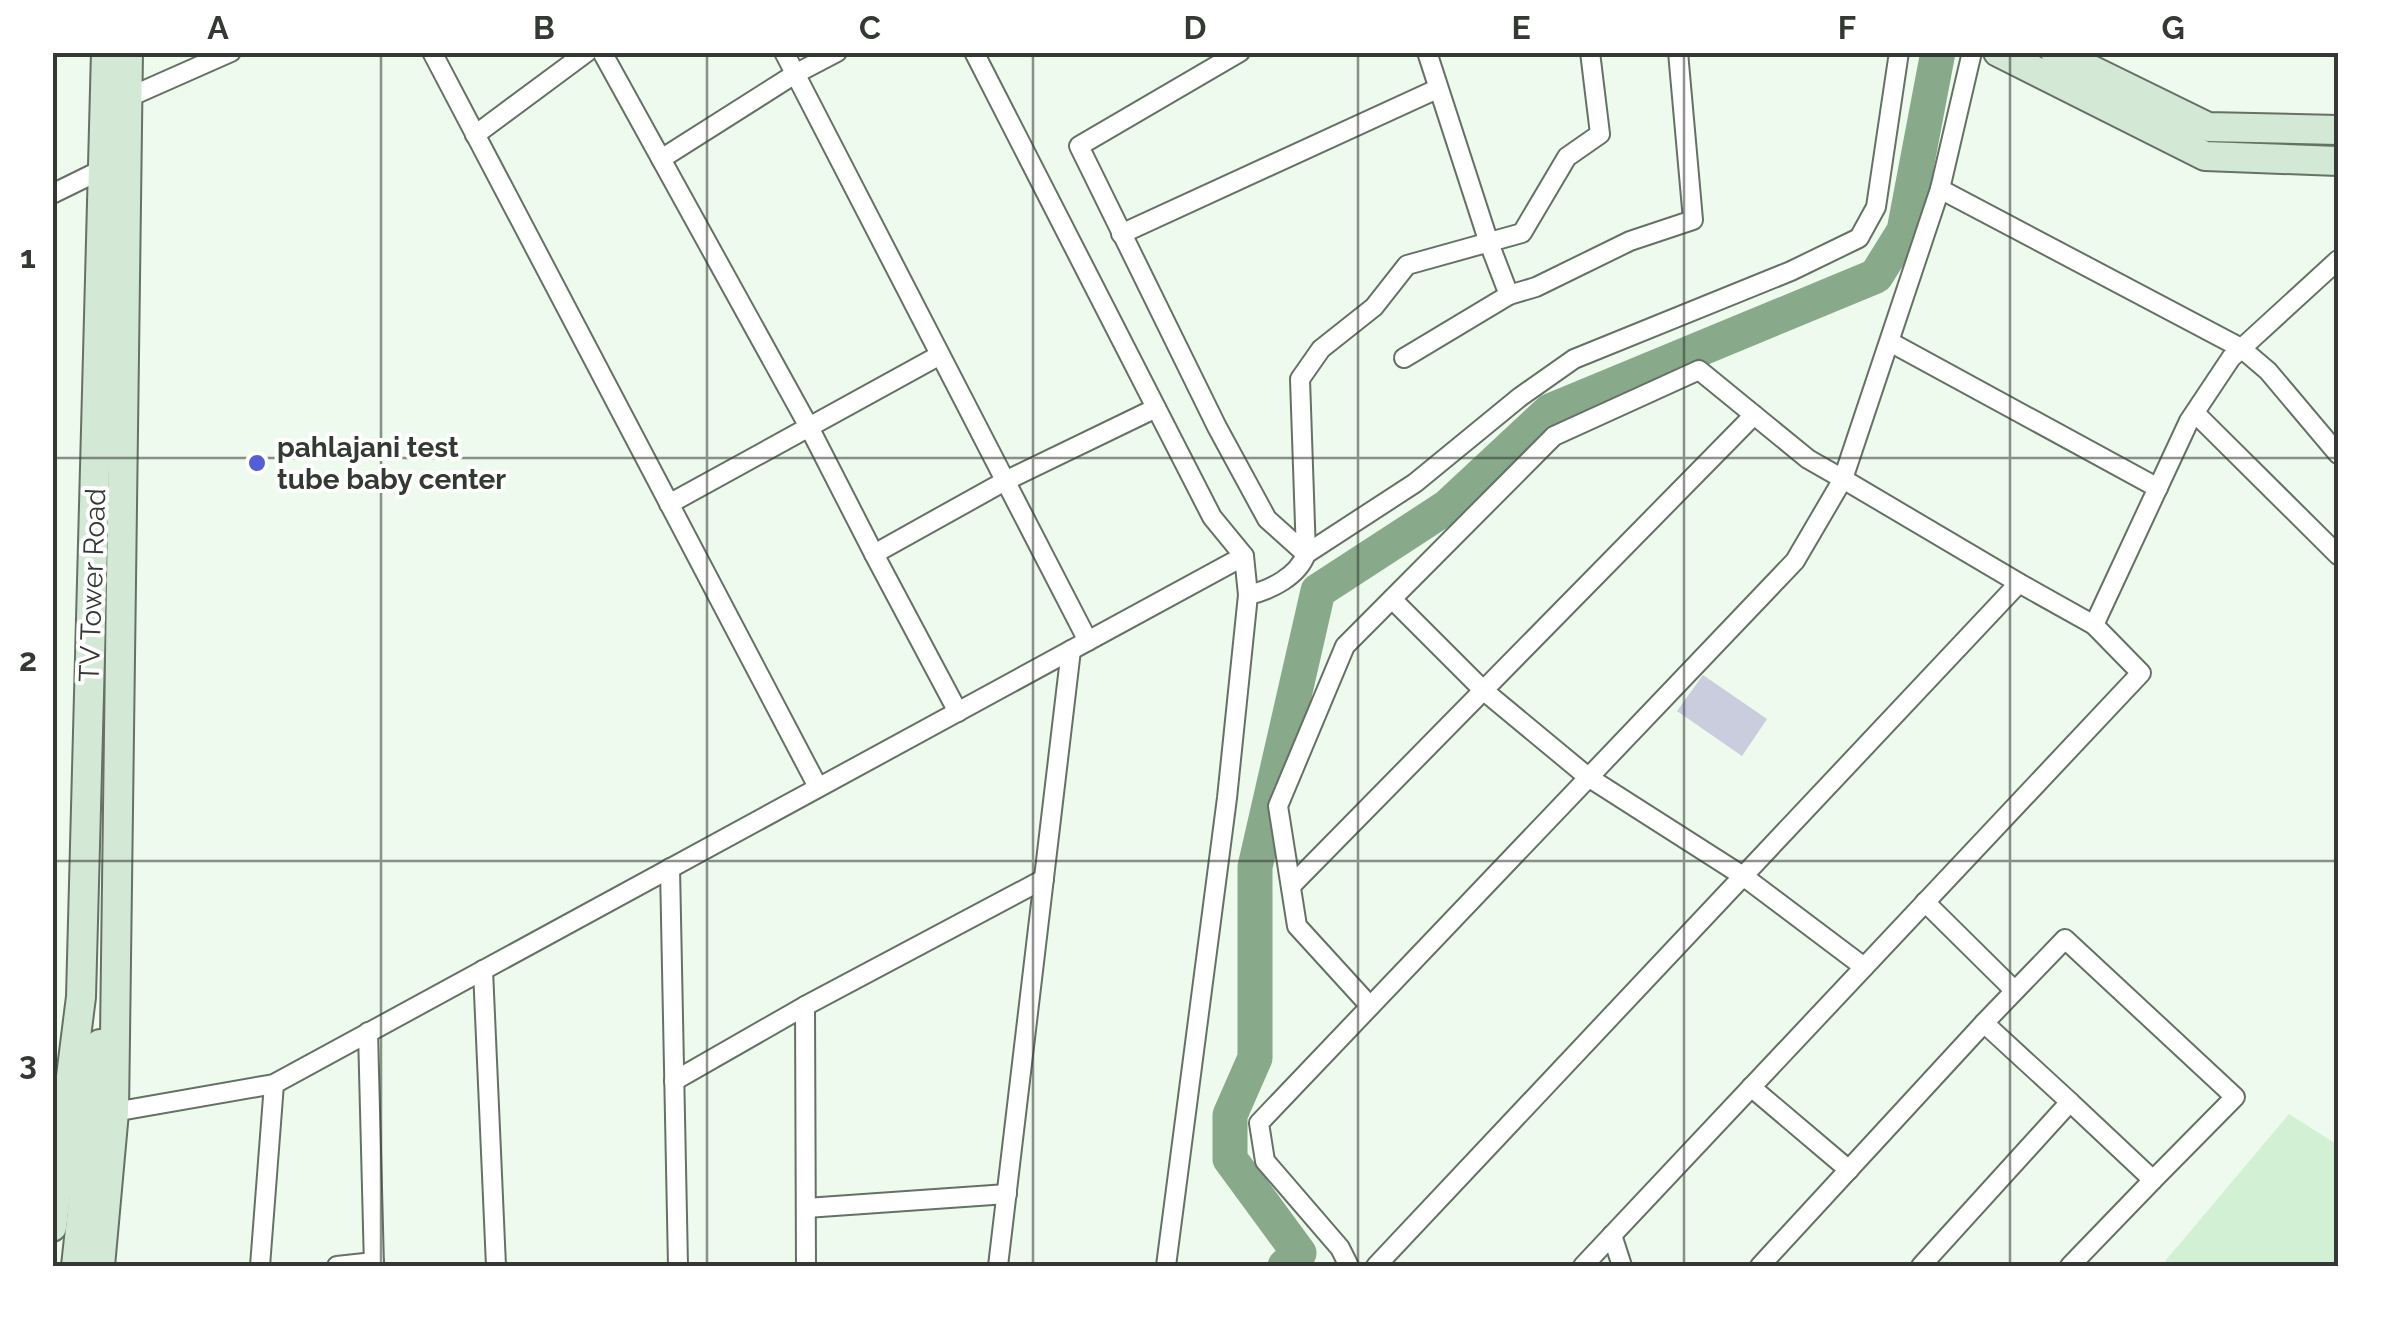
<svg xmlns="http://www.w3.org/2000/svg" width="2391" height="1319" font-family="Raleway,sans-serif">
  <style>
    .green { fill: #d2f1d4 }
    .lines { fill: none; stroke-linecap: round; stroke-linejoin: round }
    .river { stroke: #88a98a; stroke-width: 35 }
    .building { fill: #c9cddd }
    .street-casing { stroke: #657165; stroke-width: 22 }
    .secondary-casing { stroke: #657165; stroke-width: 32 }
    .street { stroke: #fff; stroke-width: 18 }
    .secondary { stroke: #d4e8d6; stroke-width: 28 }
    .grid { fill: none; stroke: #343934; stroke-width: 2.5; stroke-opacity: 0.55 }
    .poi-dot { fill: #545fd6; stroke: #fff; stroke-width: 4 }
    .labels { text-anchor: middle; stroke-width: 8; stroke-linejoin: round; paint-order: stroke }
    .poi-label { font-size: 28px; font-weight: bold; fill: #343934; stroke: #fff; text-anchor: start }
    .street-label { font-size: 28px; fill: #343934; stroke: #fff }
    .neatline { fill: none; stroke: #343934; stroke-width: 4 }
    .grid-label { font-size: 32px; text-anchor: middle; font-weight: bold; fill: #343934 }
  </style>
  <rect width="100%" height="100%" fill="#edfaed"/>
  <path class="green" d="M2289,1114L2338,1145V1266H2161Z"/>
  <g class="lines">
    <path class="river" d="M1285,1266L1299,1253L1230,1159V1115L1255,1058V867L1318,591L1447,507L1550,411L1876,276L1904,231L1938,52"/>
  </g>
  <path class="building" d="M1703,675L1767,719L1742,756L1677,711Z"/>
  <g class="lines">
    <defs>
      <g id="street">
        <path d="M432,52L818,787"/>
        <path d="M602,52L809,427L874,554"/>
        <path d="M784,52L1088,641"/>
        <path d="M974,52L1212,517L1244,556L1248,595L1227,798L1166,1266"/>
        <path d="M1240,52L1079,146L1217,427L1267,519L1306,554L1300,379L1321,349L1374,307L1407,265L1522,233L1567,157L1600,134L1590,52"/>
        <path d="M1427,52L1489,243L1509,295L1536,287L1630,241L1693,220L1678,52"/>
        <path d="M127,98L231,52"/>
        <path d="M475,135L587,52"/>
        <path d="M661,159L795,74L837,52"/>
        <path d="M1940,189L2241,348L2268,371L2338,454"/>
        <path d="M52,194L103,169"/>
        <path d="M1121,234L1437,89"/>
        <path d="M1890,342L2158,488"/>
        <path d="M1404,358L1509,295"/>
        <path d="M2195,413L2338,555"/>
        <path d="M669,504L940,355"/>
        <path d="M1248,595C1271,590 1298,576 1306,554L1415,483L1520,397L1574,359L1791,271L1859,238L1876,207L1899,52"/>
        <path d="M1392,599L1483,690L1588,777L1743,876L1864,967"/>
        <path d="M958,712L874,554L1005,481L1156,408"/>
        <path d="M670,868L678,1266"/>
        <path d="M1291,886L1754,415"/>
        <path d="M1925,902L2014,990"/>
        <path d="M483,970L496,1266"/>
        <path d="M805,1006L1044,879"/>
        <path d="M1370,1006L1297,926L1278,806L1345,646L1554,436L1699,370L1808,459L1843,479L1940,189L1972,52"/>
        <path d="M1984,1023L2065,939L2235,1097L2153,1180L2070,1102"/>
        <path d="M368,1032L374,1266"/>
        <path d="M674,1081L805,1006L806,1266"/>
        <path d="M1751,1087L1849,1170"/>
        <path d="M114,1112L274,1084L1244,556"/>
        <path d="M806,1208L1007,1194"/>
        <path d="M1612,1235L1622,1266"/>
        <path d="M260,1266L274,1084"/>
        <path d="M337,1266L374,1262"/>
        <path d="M998,1266L1071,650"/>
        <path d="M1349,1266L1340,1248L1265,1161L1259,1123L1795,561L1843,479L2019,583"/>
        <path d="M1376,1266L2019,583L2094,625L2189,421L2231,358L2338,260"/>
        <path d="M1583,1266L2141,673L2094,625"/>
        <path d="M1760,1266L1984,1023L2070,1102L1921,1266"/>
        <path d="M2070,1266L2153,1180"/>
      </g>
      <g id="secondary">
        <path d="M1998,52L2205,156L2338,161"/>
        <path d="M2055,52L2208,127L2338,130"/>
        <path d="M52,1227L81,997L106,52"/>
        <path d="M76,1266L100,1044"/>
        <path d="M100,1266L114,1112L128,52"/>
      </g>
    </defs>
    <use href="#street" class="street-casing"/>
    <use href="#secondary" class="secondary-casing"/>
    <use href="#street" class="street"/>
    <use href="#secondary" class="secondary"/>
  </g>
  <path class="grid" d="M381,52V1266M707,52V1266M1033,52V1266M1358,52V1266M1684,52V1266M2010,52V1266M52,458H2338M52,861H2338"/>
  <circle class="poi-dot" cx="257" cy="463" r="10"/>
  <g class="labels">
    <g class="poi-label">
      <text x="277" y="457">pahlajani test<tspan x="277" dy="32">tube baby center</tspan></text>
    </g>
    <g class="street-label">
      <text transform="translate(92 585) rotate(-88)" y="10">TV Tower Road</text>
    </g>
  </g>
  <rect width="2391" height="1319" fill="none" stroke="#ffffff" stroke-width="110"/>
  <rect x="55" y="55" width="2281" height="1209" class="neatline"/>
  <g class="grid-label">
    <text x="218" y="39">A</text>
    <text x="544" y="39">B</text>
    <text x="870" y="39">C</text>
    <text x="1195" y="39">D</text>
    <text x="1521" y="39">E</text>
    <text x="1847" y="39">F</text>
    <text x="2173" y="39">G</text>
    <text x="28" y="268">1</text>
    <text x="28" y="671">2</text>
    <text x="28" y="1074">3</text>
  </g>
</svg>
